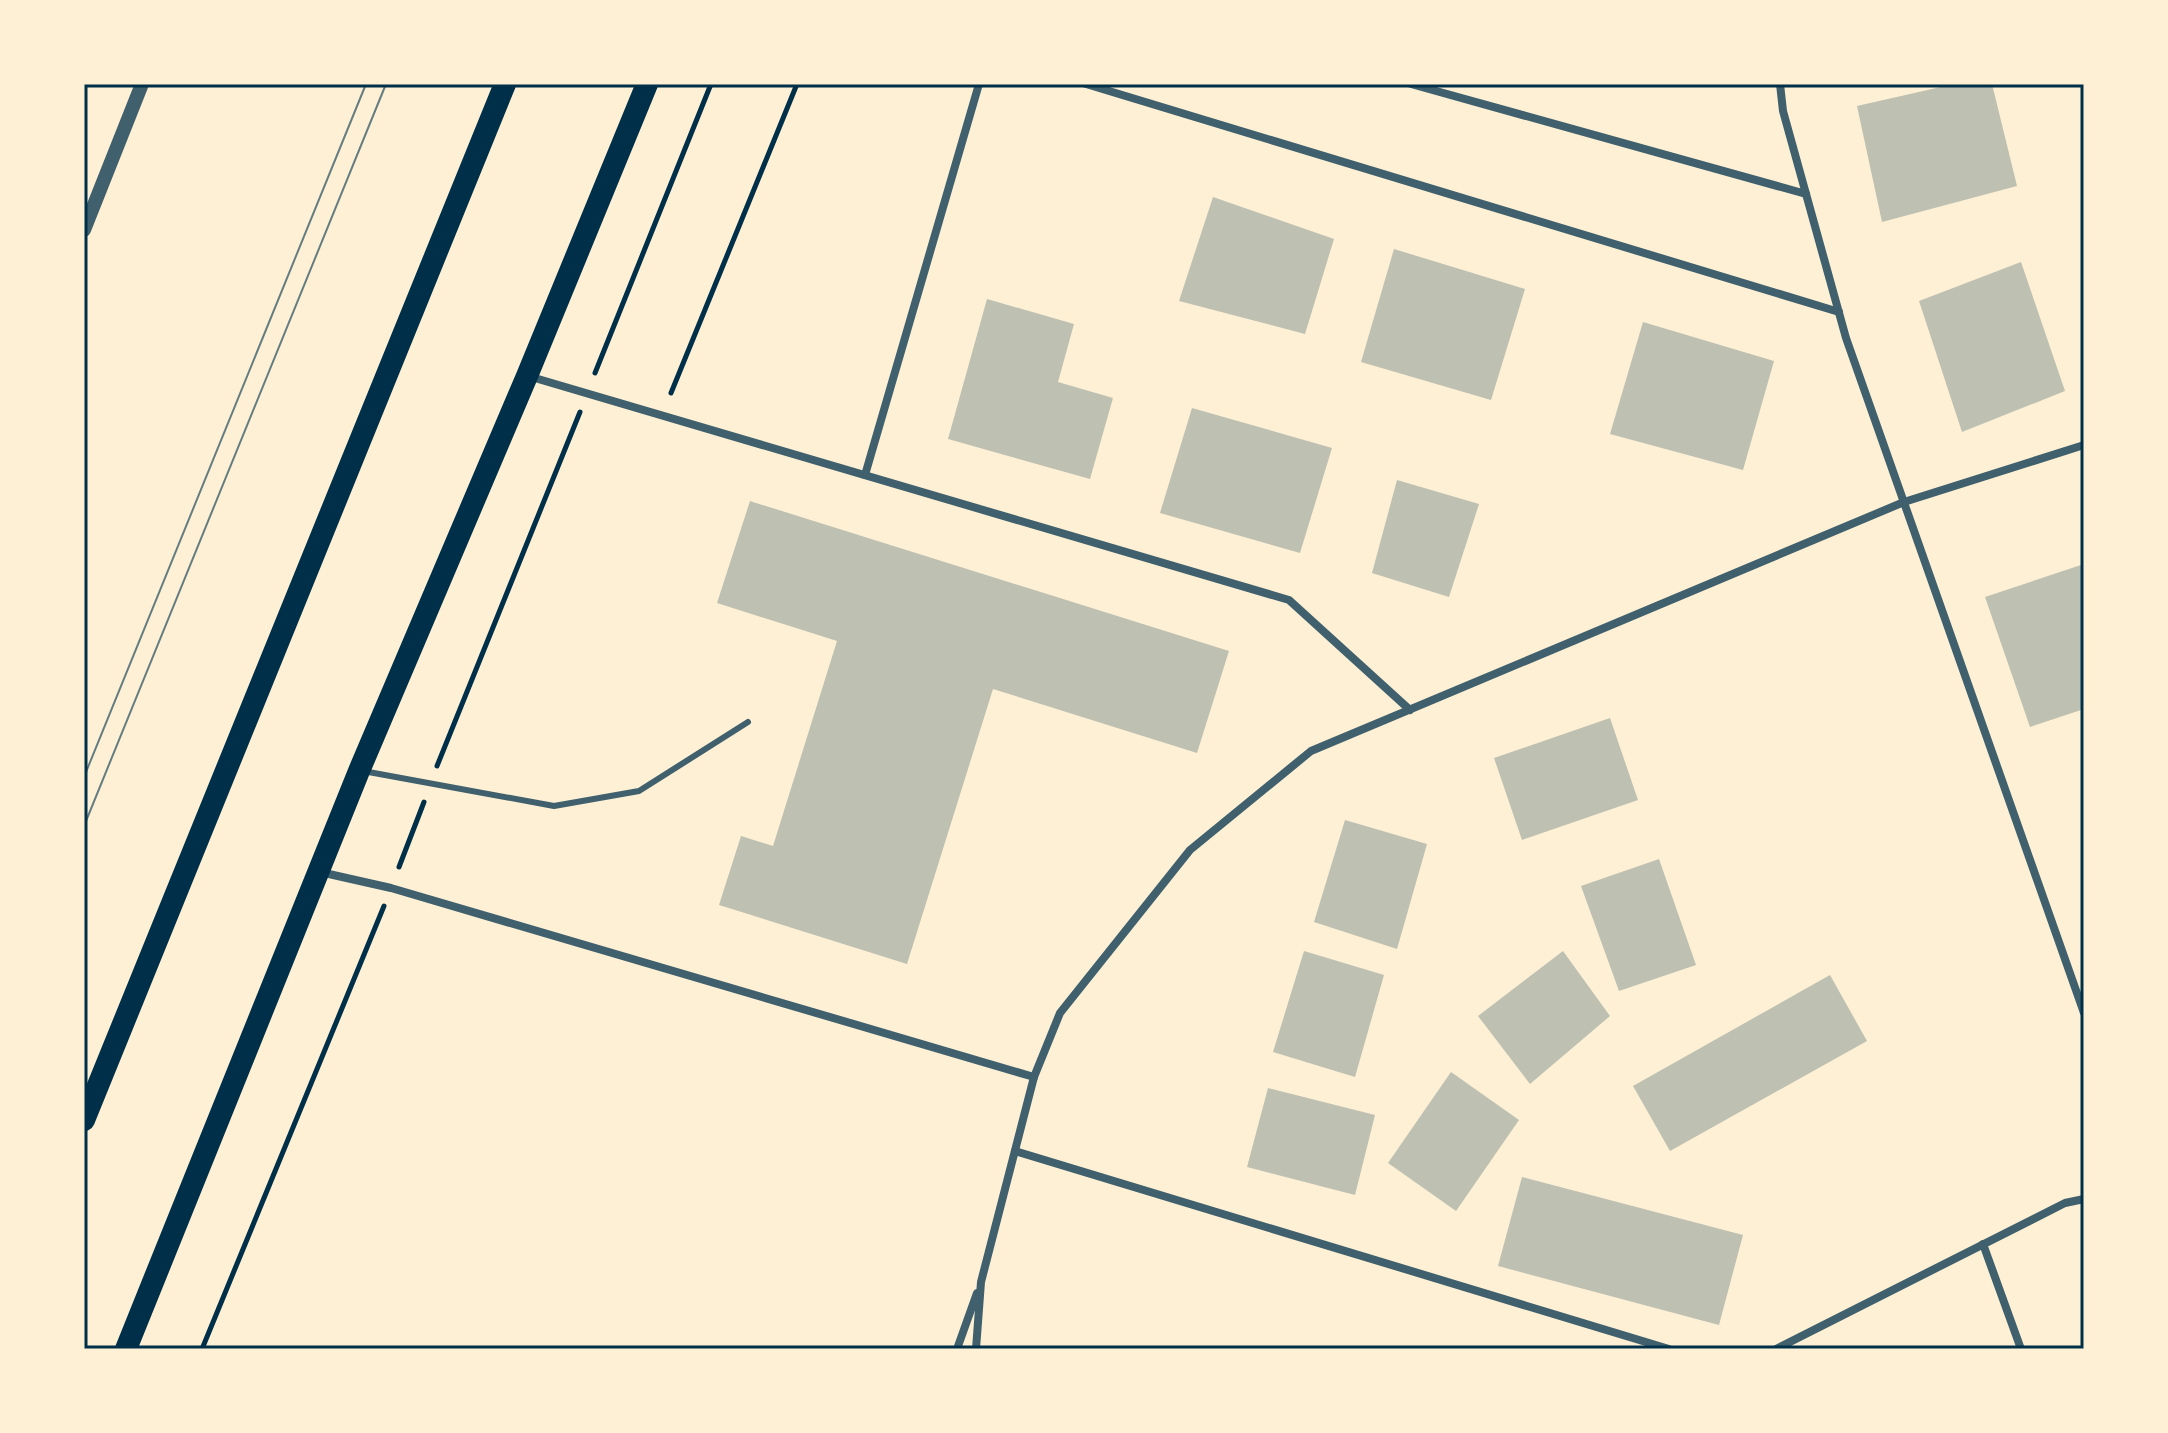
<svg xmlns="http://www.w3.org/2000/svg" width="2168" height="1433" font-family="Jost,sans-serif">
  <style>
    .building { fill: #bec0b2 }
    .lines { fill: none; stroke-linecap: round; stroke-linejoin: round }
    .path { stroke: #003049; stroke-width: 5 }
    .service { stroke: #3f606c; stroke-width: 6 }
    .minor { stroke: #3f606c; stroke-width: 8 }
    .tertiary { stroke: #3f606c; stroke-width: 14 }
    .trunk { stroke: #003049; stroke-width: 22 }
    .tram { stroke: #657d81; stroke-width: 2 }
    .neatline { fill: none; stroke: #003049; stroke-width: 3 }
  </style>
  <rect width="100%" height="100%" fill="#fdf0d5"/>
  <g class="building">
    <path d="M1954,84H1992L2017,186L1882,222L1857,106Z"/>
    <path d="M1213,197L1334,239L1305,334L1179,301Z"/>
    <path d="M1394,249L1525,289L1491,400L1361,362Z"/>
    <path d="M2021,262L2065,391L1962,432L1919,301Z"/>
    <path d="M987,299L1074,324L1058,382L1113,398L1090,479L948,439Z"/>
    <path d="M1643,322L1774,361L1743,470L1610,434Z"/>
    <path d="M1192,408L1332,448L1300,553L1160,513Z"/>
    <path d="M1397,480L1479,504L1449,597L1372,573Z"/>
    <path d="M750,501L1229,651L1197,753L993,689L907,964L719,905L741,836L773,846L837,641L717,603Z"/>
    <path d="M2084,564V709L2030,727L1985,597Z"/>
    <path d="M1610,718L1638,800L1522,840L1494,758Z"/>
    <path d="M1345,820L1427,844L1397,949L1314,922Z"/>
    <path d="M1659,859L1696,965L1619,991L1581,886Z"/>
    <path d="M1304,951L1384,975L1355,1077L1273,1052Z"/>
    <path d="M1563,951L1610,1016L1530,1084L1478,1016Z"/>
    <path d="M1830,975L1867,1041L1670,1151L1633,1086Z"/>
    <path d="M1451,1072L1519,1120L1456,1211L1388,1163Z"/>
    <path d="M1268,1088L1375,1115L1355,1195L1247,1167Z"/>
    <path d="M1522,1177L1743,1235L1719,1325L1498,1266Z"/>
  </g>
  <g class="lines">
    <g class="path">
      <path d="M595,373L711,84"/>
      <path d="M671,393L797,84"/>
      <path d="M437,766L580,412"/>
      <path d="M399,867L424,802"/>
      <path d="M202,1349L384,906"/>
    </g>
    <path class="service" d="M363,771L554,806L639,791L748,722"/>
    <g class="minor">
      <path d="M1086,84L1839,312"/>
      <path d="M1411,84L1806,194"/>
      <path d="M1780,84L1783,111L1846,338L2084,1013"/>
      <path d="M528,376L1289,600L1410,710"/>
      <path d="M865,475L979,84"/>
      <path d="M320,872L391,888L1034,1077"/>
      <path d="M1015,1151L1669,1349"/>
      <path d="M1983,1244L2021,1349"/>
      <path d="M957,1349L977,1293"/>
      <path d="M976,1349L981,1282L1034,1077L1060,1013L1190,850L1311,751L1904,502L2084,445"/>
      <path d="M1776,1349L2065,1203L2084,1199"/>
    </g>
    <path class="tertiary" d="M84,230L142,84"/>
    <g class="trunk">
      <path d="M84,1120L505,84"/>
      <path d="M126,1349L359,771L527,376L647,84"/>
    </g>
    <g class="tram">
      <path d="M84,777L366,84"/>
      <path d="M84,826L386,84"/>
    </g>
  </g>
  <rect width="2168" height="1433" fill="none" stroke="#fdf0d5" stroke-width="172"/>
  <rect x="86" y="86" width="1996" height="1261" class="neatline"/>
</svg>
